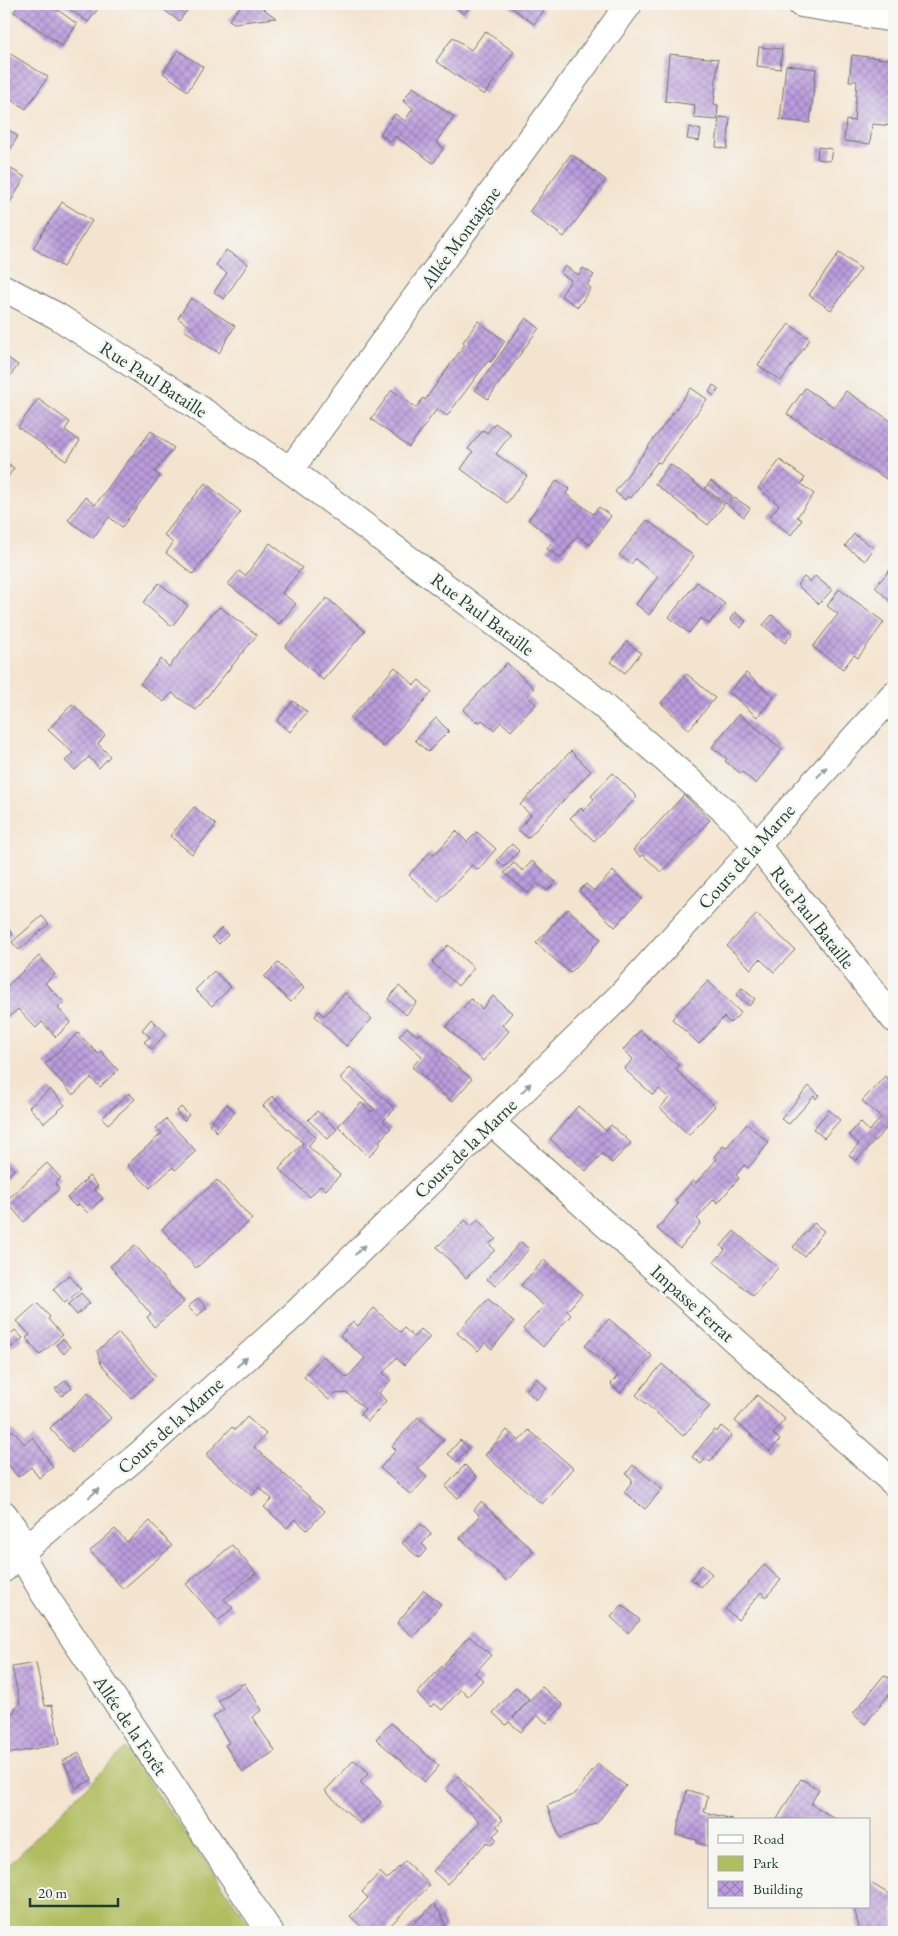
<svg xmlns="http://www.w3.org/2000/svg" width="898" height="1936" font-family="'EB Garamond',serif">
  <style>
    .green { fill: #b1be60; stroke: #687e4a }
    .building { fill: url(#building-cross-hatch) }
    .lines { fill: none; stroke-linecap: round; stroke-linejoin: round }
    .street-casing { stroke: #6a776a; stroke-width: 28 }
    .street { stroke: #fff; stroke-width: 26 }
    .oneway { fill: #8f9e9a }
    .labels { text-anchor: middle; stroke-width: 5; stroke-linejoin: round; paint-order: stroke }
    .street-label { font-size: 19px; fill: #1f3d34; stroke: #f6f6f2 }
  </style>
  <defs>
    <pattern id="building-cross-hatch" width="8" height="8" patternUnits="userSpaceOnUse" patternTransform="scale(1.25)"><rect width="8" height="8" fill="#bc9cdd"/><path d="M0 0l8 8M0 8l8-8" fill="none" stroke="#9880b4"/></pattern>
  </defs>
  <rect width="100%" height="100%" fill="#f6f6f2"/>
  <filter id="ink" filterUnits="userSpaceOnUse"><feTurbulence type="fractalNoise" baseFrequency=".02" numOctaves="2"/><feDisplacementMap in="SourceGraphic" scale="10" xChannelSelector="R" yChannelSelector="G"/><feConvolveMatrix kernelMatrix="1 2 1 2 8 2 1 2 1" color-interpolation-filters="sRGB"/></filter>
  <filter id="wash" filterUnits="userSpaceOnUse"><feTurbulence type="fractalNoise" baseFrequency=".0096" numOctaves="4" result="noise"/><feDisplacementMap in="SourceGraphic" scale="20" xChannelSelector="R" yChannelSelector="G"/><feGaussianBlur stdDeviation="1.12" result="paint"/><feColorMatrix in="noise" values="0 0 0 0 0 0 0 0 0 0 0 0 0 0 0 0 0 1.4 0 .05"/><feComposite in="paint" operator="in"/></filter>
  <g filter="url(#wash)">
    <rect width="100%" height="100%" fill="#f4e4cf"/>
    <path class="green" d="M125,1748L255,1932H4V1870Z"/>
    <g id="blocks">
      <g class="building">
        <path d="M19,4H88L97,10L88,22L62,4L58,10L77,24L62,46L14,12Z"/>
        <path d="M156,4H192L179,21Z"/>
        <path d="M242,4H257L276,18L234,23L229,20Z"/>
        <path d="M451,4H471L464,14Z"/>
        <path d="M506,4H535L544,10L534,24Z"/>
        <path d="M485,31L514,52L484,95L436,61L453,37L471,50Z"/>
        <path d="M759,47L782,49L780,69L757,66Z"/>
        <path d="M4,50L48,77L26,109L5,96L4,98Z"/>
        <path d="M178,50L203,67L188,91L163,73Z"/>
        <path d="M669,54L718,59L714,104L718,105L717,120L694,118L695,105L665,101Z"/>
        <path d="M852,55L894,60V126L872,124L870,144L844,141L846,120L854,121L857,81H849Z"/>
        <path d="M786,65L816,69L810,123L780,120Z"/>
        <path d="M413,87L454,117L436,142L444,148L433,163L395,136L391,142L380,134L395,114L405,121L413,108L403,101Z"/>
        <path d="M719,117L730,118L727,149L716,147Z"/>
        <path d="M4,127L18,136L7,155L4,153Z"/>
        <path d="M689,127L701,130L699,141L687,139Z"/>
        <path d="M818,147L832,149L830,161L817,159Z"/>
        <path d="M571,154L606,180L564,237L529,212Z"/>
        <path d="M4,165L25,177L4,213Z"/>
        <path d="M62,202L92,221L63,267L33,248Z"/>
        <path d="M226,250L248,264L224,299L214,292L227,273L216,265Z"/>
        <path d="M839,253L861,269L831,310L809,295Z"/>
        <path d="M565,266L579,275L583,268L594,275L587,285L591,288L578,307L561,296L571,280L560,273Z"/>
        <path d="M191,298L235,326L219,353L184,330L187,325L178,318Z"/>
        <path d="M526,318L539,328L488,399L475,390Z"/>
        <path d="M478,321L505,341L491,362L488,361L447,416L437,409L409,447L371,419L392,390L416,408L423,398L425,400L465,344L463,342Z"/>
        <path d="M789,324L810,339L781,381L758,365Z"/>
        <path d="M4,355L18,365L4,385Z"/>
        <path d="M713,385L719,389L714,396L709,392Z"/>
        <path d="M691,388L707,399L660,463L657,462L630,499L628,496L625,500L615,492Z"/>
        <path d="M805,388L834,407L846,391L894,423V484L787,414Z"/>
        <path d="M38,399L70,422L65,430L80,441L66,461L18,427Z"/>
        <path d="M495,423L511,434L496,454L527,476L507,503L461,469L473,452L468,449L483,430L487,433Z"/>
        <path d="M151,431L174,448L155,472L160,476L122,527L109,517L93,538L68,520L85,497L95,505Z"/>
        <path d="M780,460L805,478L801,484L814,494L797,517L802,520L791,535L769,518L779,505L758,488Z"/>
        <path d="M4,461L14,468L5,481L4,480Z"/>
        <path d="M670,464L724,505L708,525L655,484Z"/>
        <path d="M557,480L569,489L566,494L593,514L599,507L611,516L590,545L577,536L561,558L547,549L554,539L528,520Z"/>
        <path d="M711,481L732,496L726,504L705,488Z"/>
        <path d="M205,483L241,512L193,574L166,553L173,543L164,535Z"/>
        <path d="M733,497L750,508L744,517L728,505Z"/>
        <path d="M647,520L694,556L649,615L636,604L658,577L635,559L631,564L619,555Z"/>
        <path d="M854,534L874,548L865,561L845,546Z"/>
        <path d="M270,543L302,568L282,593L296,604L279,624L228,584L239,571L245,576Z"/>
        <path d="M894,565V605L875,587Z"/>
        <path d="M815,576L832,590L819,604L797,585L804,577L810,582Z"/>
        <path d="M697,582L725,604L709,624L701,618L689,633L669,617Z"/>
        <path d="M159,583L188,606L172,626L143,603Z"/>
        <path d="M839,589L884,622L858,658L854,655L843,669L813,647L838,614L827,606Z"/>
        <path d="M327,598L365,631L323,680L285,647Z"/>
        <path d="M220,607L257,635L196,710L172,693L164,702L140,684L161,659L169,667L209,616Z"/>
        <path d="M735,612L746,621L741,628L730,619Z"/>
        <path d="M772,615L793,633L785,643L763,625Z"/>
        <path d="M627,642L641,653L625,673L611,662Z"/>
        <path d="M507,663L534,688L527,696L536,704L511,731L501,722L494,730L482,720L479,723L477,720L476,722L463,710Z"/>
        <path d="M395,667L414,685L419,680L432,692L383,747L350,718Z"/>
        <path d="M746,673L774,697L757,717L729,692Z"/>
        <path d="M687,674L715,698L689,730L661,703Z"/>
        <path d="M293,701L307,712L290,732L277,721Z"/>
        <path d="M72,704L105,735L98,744L110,756L99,768L89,757L75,770L65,761L73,753L48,730Z"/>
        <path d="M739,714L782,749L756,784L742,772L740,773L725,761L727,759L712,747Z"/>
        <path d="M436,718L449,731L428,752L415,740Z"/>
        <path d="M571,751L591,771L528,838L518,830L531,815L520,805Z"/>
        <path d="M613,773L637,797L594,841L570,818L581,808L583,811L594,799L591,796Z"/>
        <path d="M684,795L710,820L661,872L643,855L641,857L633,850Z"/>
        <path d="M194,807L216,825L192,854L170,836Z"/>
        <path d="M456,831L467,842L477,832L496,849L478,870L472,865L438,902L409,875L430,852L434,855Z"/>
        <path d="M512,844L519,851L504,867L497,860Z"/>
        <path d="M532,861L556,882L547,891L537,883L528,893L504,873L514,863L523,871Z"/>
        <path d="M613,871L641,899L615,927L579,891L586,884L594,891Z"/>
        <path d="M568,909L601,939L591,949L592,950L570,973L536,943Z"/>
        <path d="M757,914L795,950L774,972L760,959L751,969L727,946Z"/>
        <path d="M42,916L49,924L19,950L12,942Z"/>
        <path d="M4,924L13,934L4,943Z"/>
        <path d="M222,928L228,935L219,944L212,937Z"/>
        <path d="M448,945L474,968L458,986L432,962Z"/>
        <path d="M39,956L55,974L45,983L64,1002L58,1008L71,1022L56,1037L42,1022L36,1028L18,1009L7,1019L4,1015V989Z"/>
        <path d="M278,963L304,988L291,1002L264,977Z"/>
        <path d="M214,971L231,987L212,1006L195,990Z"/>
        <path d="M708,981L741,1013L730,1023L724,1017L699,1044L672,1019Z"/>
        <path d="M399,986L417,1002L406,1015L388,999Z"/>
        <path d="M742,988L755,999L749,1006L736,995Z"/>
        <path d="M345,993L372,1019L346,1046L315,1016L319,1011L324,1016Z"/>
        <path d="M493,996L512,1013L502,1025L509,1031L483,1061L446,1027L471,999L482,1009Z"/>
        <path d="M151,1019L166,1033L152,1049L144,1042L150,1037L142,1030Z"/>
        <path d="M407,1027L417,1036L419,1033L472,1079L452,1102L412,1067L422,1056L399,1036Z"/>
        <path d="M640,1030L679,1066L676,1070L715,1106L689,1135L660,1108L669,1098L659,1089L653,1095L624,1069L633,1059L623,1050Z"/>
        <path d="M78,1033L98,1054L101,1051L118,1070L100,1087L91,1078L73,1095L45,1064Z"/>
        <path d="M350,1067L395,1109L383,1121L391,1128L379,1141L381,1143L369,1157L338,1126L361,1103L372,1112L375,1110L340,1078Z"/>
        <path d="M885,1076L894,1085V1120L856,1161L849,1155L859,1144L849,1135L860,1122L869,1131L881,1118L862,1101Z"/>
        <path d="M809,1086L819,1095L816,1099L814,1096L789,1124L781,1119Z"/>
        <path d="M50,1089L65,1105L44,1123L29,1107Z"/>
        <path d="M129,1093L135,1099L108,1124L102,1118Z"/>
        <path d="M272,1096L316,1137L308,1146L340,1175L326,1190L321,1185L310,1197L279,1169L303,1143L263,1106Z"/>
        <path d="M227,1104L235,1112L217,1132L209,1124Z"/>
        <path d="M578,1106L606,1131L611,1125L631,1143L612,1163L602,1154L586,1171L550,1139Z"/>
        <path d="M181,1107L189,1115L184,1121L176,1112Z"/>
        <path d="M829,1110L840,1120L824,1138L813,1129Z"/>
        <path d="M317,1111L337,1129L328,1139L308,1120Z"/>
        <path d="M166,1119L196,1151L175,1170L173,1167L150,1188L127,1165L162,1133L156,1128Z"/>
        <path d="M747,1124L769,1143L748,1168L744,1165L736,1175L739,1178L718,1203L714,1199L697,1219L701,1223L680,1248L657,1229L678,1204L675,1201L693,1180L696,1183L717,1159L714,1156L723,1146L726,1148Z"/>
        <path d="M4,1159L14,1170L4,1180Z"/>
        <path d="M47,1163L61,1178L55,1184L59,1189L24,1222L6,1201Z"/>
        <path d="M89,1176L98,1186L94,1189L103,1198L88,1213L79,1204L76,1207L67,1198Z"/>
        <path d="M217,1180L252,1219L196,1268L162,1229Z"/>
        <path d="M465,1220L471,1226L478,1220L496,1239L489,1244L495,1250L466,1278L437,1247Z"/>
        <path d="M814,1223L824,1231L804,1256L793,1247Z"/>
        <path d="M734,1231L778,1268L753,1296L714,1262L725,1250L721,1246Z"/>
        <path d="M521,1242L529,1249L495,1286L487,1279Z"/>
        <path d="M135,1245L184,1302L154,1327L147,1317L151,1314L110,1266Z"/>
        <path d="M544,1260L582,1294L567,1311L571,1315L543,1347L523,1329L544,1306L521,1285Z"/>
        <path d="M69,1275L81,1289L65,1303L53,1289Z"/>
        <path d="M81,1293L90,1303L77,1315L68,1305Z"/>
        <path d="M198,1298L207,1308L197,1316L188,1307Z"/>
        <path d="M488,1299L514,1322L492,1349L485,1343L478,1351L457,1333Z"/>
        <path d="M37,1303L50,1317L48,1319L62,1335L40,1355L26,1338L30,1335L17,1321Z"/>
        <path d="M374,1308L400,1332L404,1328L414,1337L421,1329L430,1337L404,1365L396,1358L383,1373L391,1380L379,1393L386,1401L368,1421L360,1414L365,1409L347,1393L334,1394L329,1400L304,1377L323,1356L347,1378L365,1358L340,1336L353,1321L358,1326Z"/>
        <path d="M609,1319L652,1356L620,1393L611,1384L618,1375L585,1346Z"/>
        <path d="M15,1330L23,1338L12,1347L5,1339Z"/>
        <path d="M119,1333L156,1376L131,1398L101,1364L97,1351Z"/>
        <path d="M63,1339L70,1347L64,1354L56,1345Z"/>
        <path d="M662,1364L710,1406L683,1436L636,1395Z"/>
        <path d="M536,1378L547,1388L536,1400L526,1390Z"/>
        <path d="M66,1380L72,1388L62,1396L55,1389Z"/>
        <path d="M88,1393L111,1418L72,1453L50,1428Z"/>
        <path d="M757,1395L785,1419L773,1434L780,1440L770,1451L735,1421Z"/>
        <path d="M247,1417L266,1434L254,1447L325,1511L307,1530L295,1519L287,1528L264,1507L272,1499L259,1487L252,1496L206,1455L232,1427L235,1430Z"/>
        <path d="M418,1417L444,1440L418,1469L427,1477L411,1495L380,1468L396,1450L392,1446Z"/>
        <path d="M721,1426L732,1435L710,1462L706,1458L701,1464L692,1457L714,1430L717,1432Z"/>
        <path d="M13,1430L24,1444L33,1437L53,1467L39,1478L31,1467L18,1477L4,1459V1437Z"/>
        <path d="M507,1430L519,1441L529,1430L573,1468L542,1504L485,1455Z"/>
        <path d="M460,1440L469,1448L457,1462L448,1454Z"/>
        <path d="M465,1465L477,1477L458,1498L445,1487Z"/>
        <path d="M633,1465L662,1489L645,1509L624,1492L631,1483L632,1479L626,1474Z"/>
        <path d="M481,1502L534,1551L507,1581L460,1538L480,1516L474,1510Z"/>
        <path d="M150,1521L172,1546L123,1589L90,1551L115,1529L127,1542Z"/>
        <path d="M421,1524L431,1534L422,1544L427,1549L419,1558L402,1543Z"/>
        <path d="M232,1545L256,1573L224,1599L233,1608L218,1621L186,1584Z"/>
        <path d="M702,1565L712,1574L701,1587L691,1579Z"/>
        <path d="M764,1565L781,1580L766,1597L761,1592L738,1620L725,1609Z"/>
        <path d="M424,1590L441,1604L413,1637L397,1623Z"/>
        <path d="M622,1605L640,1620L628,1633L611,1617Z"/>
        <path d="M469,1636L491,1655L475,1673L483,1680L468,1696L461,1689L442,1710L434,1703L431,1707L417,1694Z"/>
        <path d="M36,1663L45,1706L52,1705L60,1744L7,1754L4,1740V1714L14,1712L15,1708L20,1704L12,1667Z"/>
        <path d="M893,1673L894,1674V1688L865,1724L853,1714L884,1675L889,1678Z"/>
        <path d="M244,1683L262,1710L252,1717L275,1751L243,1772L225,1745L229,1743L213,1717L224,1709L218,1701Z"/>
        <path d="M516,1687L529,1699L513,1718L542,1687L563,1705L547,1723L537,1715L521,1732L509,1722L506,1725L493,1713Z"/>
        <path d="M391,1723L439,1766L425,1782L376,1739Z"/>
        <path d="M79,1753L92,1780L76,1788L63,1761Z"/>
        <path d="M354,1760L369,1773L360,1782L381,1802L360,1824L325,1791Z"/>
        <path d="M598,1764L626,1786L597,1823L560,1838L547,1806L575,1794Z"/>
        <path d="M458,1776L503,1820L496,1826L500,1829L493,1836L497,1840L491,1845L487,1842L447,1884L433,1871L480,1822L446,1789Z"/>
        <path d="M801,1779L819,1789L811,1804L838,1820L777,1819Z"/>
        <path d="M687,1790L708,1796L704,1812L732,1819L709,1820V1846L697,1843V1840L676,1835Z"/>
        <path d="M405,1861L430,1885L384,1932H367L350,1916L368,1898L362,1892L380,1872L387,1879Z"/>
        <path d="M869,1882L894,1897V1932H860L854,1907H869Z"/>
        <path d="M434,1904L442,1916L446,1927L441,1932H405Z"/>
      </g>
    </g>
  </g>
  <g filter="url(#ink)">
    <use href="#blocks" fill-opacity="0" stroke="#6a776a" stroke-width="1"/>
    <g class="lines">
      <defs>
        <g id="street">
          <path d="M801,4L894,19"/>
          <path d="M4,288L57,316L184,398L290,470L588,693L726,812L756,844L894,1019"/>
          <path d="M290,470L629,4"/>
          <path d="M491,1122L894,1483"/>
          <path d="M4,1514L19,1536L20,1553L44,1594L270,1932"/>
          <path d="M4,1569L20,1553L141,1453L297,1312L491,1122L621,995L894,694"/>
        </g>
      </defs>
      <use href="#street" class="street-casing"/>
      <use href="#street" class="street"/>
    </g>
    <defs><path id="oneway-solid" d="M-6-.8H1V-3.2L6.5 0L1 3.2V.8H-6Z" transform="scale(1.25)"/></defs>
    <g class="oneway">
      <use href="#oneway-solid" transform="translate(822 772) rotate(-47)"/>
      <use href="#oneway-solid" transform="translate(526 1088) rotate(-45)"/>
      <use href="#oneway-solid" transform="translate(360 1250) rotate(-44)"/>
      <use href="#oneway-solid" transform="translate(242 1362) rotate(-42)"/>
      <use href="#oneway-solid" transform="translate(94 1493) rotate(-40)"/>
    </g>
  </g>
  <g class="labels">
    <g class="street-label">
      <text transform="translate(460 237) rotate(-54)" y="7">Allée Montaigne</text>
      <text transform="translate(154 379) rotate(33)" y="7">Rue Paul Bataille</text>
      <text transform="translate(483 614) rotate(37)" y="7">Rue Paul Bataille</text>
      <text transform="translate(746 856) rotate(-48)" y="7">Cours de la Marne</text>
      <text transform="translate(813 917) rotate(52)" y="7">Rue Paul Bataille</text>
      <text transform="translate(465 1148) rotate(-44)" y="7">Cours de la Marne</text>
      <text transform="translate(693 1303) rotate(42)" y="7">Impasse Ferrat</text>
      <text transform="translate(170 1425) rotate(-42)" y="7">Cours de la Marne</text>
      <text transform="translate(131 1725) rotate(56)" y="7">Allée de la Forêt</text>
    </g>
  </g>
  <rect width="898" height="1936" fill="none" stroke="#f6f6f2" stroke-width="20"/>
  <rect x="708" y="1818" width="162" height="90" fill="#f6f6f2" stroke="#a0aca6"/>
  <rect x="718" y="1835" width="25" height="8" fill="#ffffff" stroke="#a0aca6"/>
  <text x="753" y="1844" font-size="15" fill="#1f3d34">Road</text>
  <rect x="718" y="1856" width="25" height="15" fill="#b1be60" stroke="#a0aca6"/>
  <text x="753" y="1868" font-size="15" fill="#1f3d34">Park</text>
  <rect x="718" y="1881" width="25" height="15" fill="url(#building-cross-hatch)" stroke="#a0aca6"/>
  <text x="753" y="1894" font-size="15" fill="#1f3d34">Building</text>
  <path d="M30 1898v8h88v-8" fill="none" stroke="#1f3d34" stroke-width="2.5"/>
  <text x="38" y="1898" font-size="15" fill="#1f3d34" stroke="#f6f6f2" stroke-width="4" paint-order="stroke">20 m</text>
</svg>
